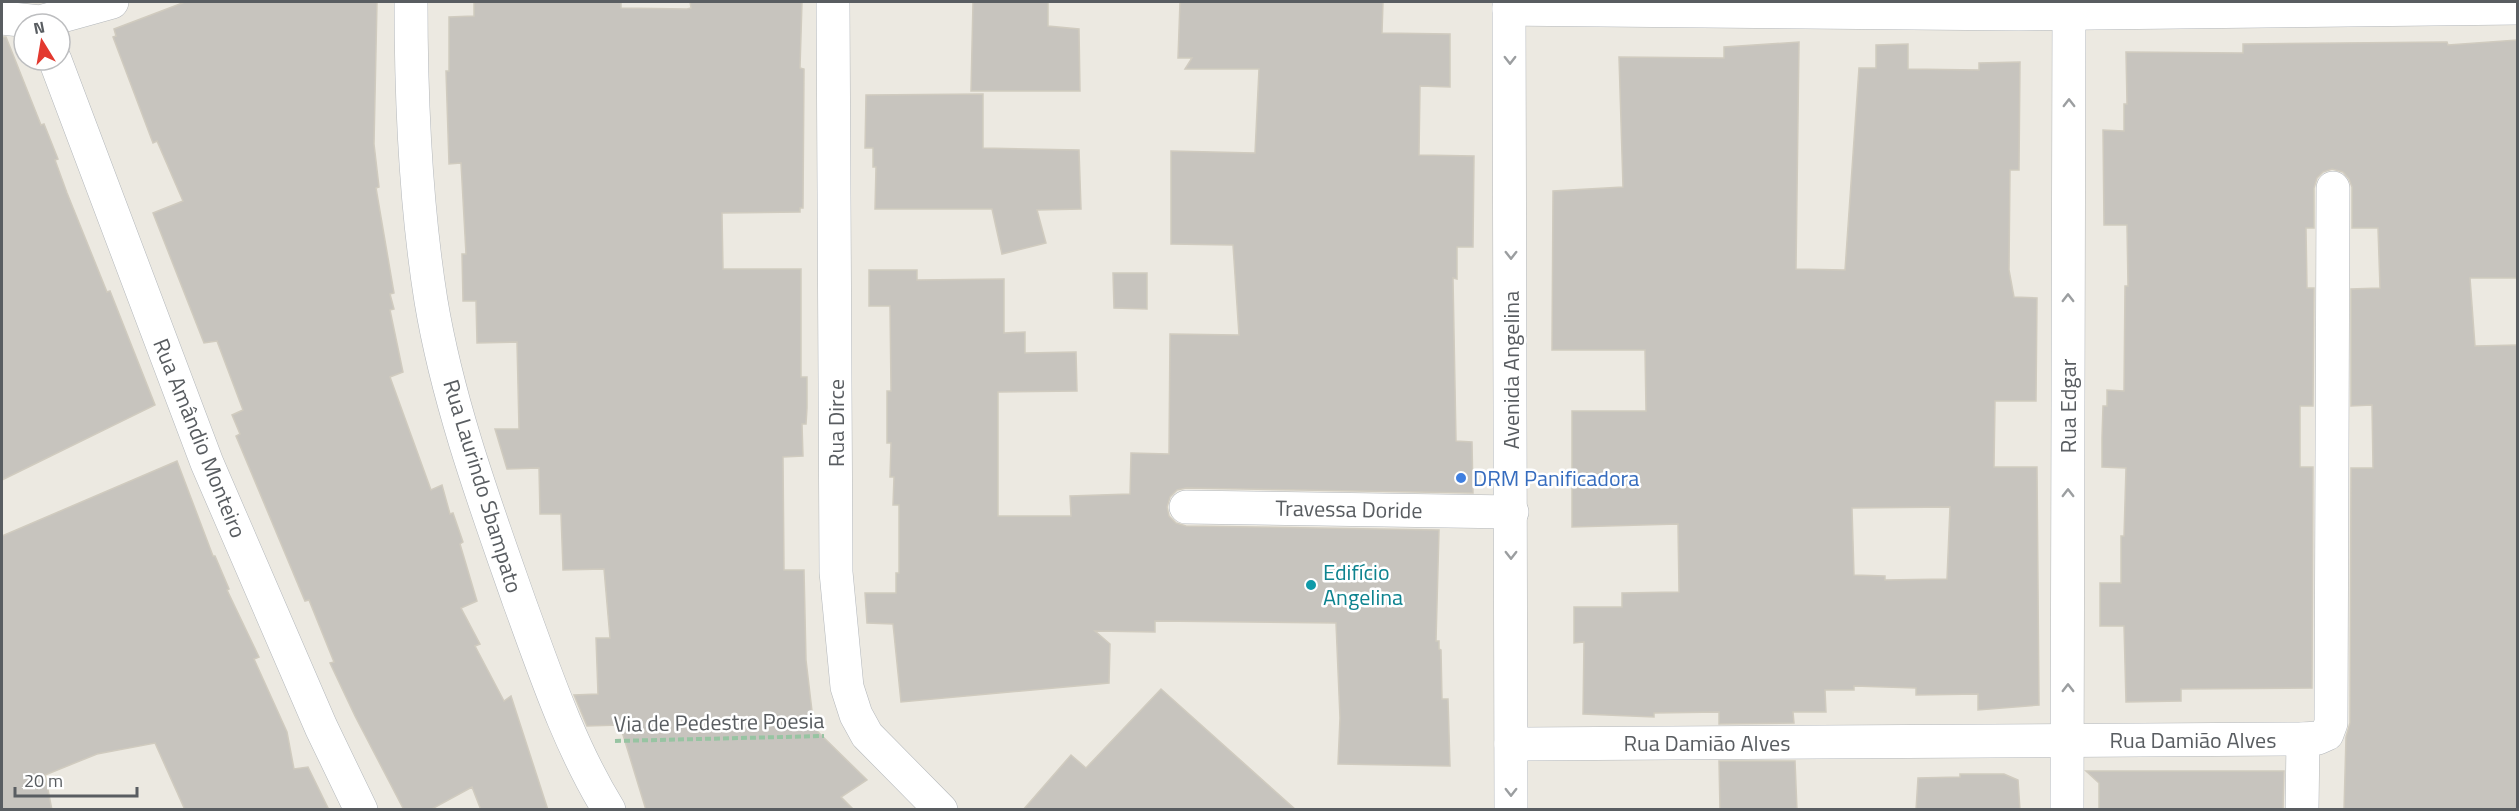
<svg xmlns="http://www.w3.org/2000/svg" width="2519" height="811" font-family="'Titillium Web',sans-serif">
  <style>
    .building { fill: #c7c4be; stroke: #d0cbbf; stroke-width: 1.5; fill-rule: evenodd }
    .lines { fill: none; stroke-linecap: round; stroke-linejoin: round }
    .minor-casing { stroke: #b3b7bb; stroke-width: 34 }
    .tertiary-casing { stroke: #b3b7bb; stroke-width: 34 }
    .path { stroke: #97c4a2; stroke-width: 4; stroke-dasharray: 6 3; stroke-linecap: butt }
    .minor { stroke: #fff; stroke-width: 33 }
    .tertiary { stroke: #fff; stroke-width: 33 }
    .oneway { stroke: #9b9ea0 }
    .shop-dot { fill: #3f7fe0; stroke: #fff; stroke-width: 2 }
    .culture-dot { fill: #0f9aa8; stroke: #fff; stroke-width: 2 }
    .labels { text-anchor: middle; stroke-width: 5; stroke-linejoin: round; paint-order: stroke }
    .street-label { font-size: 22px; fill: #595d61; stroke: #fff }
    .shop-label { font-size: 22px; fill: #366cbe; stroke: #fff; text-anchor: start }
    .culture-label { font-size: 22px; fill: #0d838f; stroke: #fff; text-anchor: start }
  </style>
  <rect width="100%" height="100%" fill="#ece9e1"/>
  <g class="building">
    <path d="M185,2H377L374,144L379,187L376,188L394,293L390,294L394,309L390,310L403,372L390,377L431,490L442,485L450,514L453,513L463,542L460,544L477,601L461,608L480,644L475,646L504,701L511,696L548,810H481L472,787L430,810H404L355,716L330,663L334,662L309,600L305,601L236,436L240,434L232,415L243,410L217,341L204,343L153,213L183,201L157,141L153,143L113,37L116,36L114,29Z"/>
    <path d="M474,2H621V8L687,9L691,8L690,2H802L800,68L804,69L803,208H800V212L722,213L723,269H801V377H807V408L806,424H802L803,456L783,457L784,570H804L806,660L814,728L867,780L841,797L854,810H646L620,725L587,726L574,695L598,694L596,638H610L604,569L563,570L561,514H540L539,468L507,469L495,429H519L517,342L477,343L476,301H463L462,254H466L461,163L449,164L446,71H449V17L474,16Z"/>
    <path d="M973,2H1048V26L1079,29L1080,91H971Z"/>
    <path d="M1180,2H1383L1382,33L1450,34V87L1420,86L1419,155L1474,156L1473,247H1457V279L1453,278L1456,441L1472,442L1473,493L1186,488L1177,490L1170,497L1167,507L1169,516L1176,523L1186,526L1439,530L1436,641H1439V649L1441,650L1442,699H1448L1450,766L1338,764L1340,718L1336,623L1155,621V632L1095,631L1110,644L1109,683L901,702L893,624L867,623L865,593H896V573H899V505H893L894,477H890L891,443H887V391H891L890,306H869V270H917V280L1004,279V333L1025,332V353L1076,352L1077,391L998,392V516H1071L1070,496L1130,494L1131,453L1169,454L1170,334L1239,335L1233,245L1171,244V151L1255,153L1259,69H1185L1192,58H1178Z"/>
    <path d="M2,37H6L41,125L44,124L58,159L55,160L67,193L107,292L110,291L155,405L2,480Z"/>
    <path d="M2517,40V278H2470L2475,346L2517,345V810H2344L2346,737L2350,723L2351,468H2373L2372,405L2351,406V289L2380,288L2378,228H2352V187L2349,179L2343,172L2332,169L2323,172L2317,178L2314,188V228H2306L2307,288H2314L2313,406H2300V467H2313L2312,688L2181,689V701L2126,702L2124,626H2100V583H2121V536H2124L2126,468L2102,467V438L2103,406H2107V390L2124,391L2125,286H2128L2127,225H2104L2103,130L2124,131V104H2127L2126,52L2243,53V44L2447,42L2448,45Z"/>
    <path d="M1799,42L1796,269L1845,270L1859,68H1876V45L1908,44V69L1979,70V63L2020,62L2019,170H2010L2009,270L2014,297L2037,298L2036,401H1995L1994,467H2037L2039,705L1978,710V694L1916,695V688L1854,686V690H1825L1826,712H1793L1794,723L1719,724V712L1654,713V717L1583,714L1584,642L1574,643V607H1622V593L1679,592L1678,524L1572,527V411H1646L1645,350H1552L1553,191L1623,187L1619,57L1724,58V47ZM1950,507L1947,579L1885,580V576L1854,575L1852,508Z"/>
    <path d="M983,94V148L1079,150L1081,209L1037,210L1046,243L1002,254L992,209H875L876,167H873V148H865L866,95Z"/>
    <path d="M1113,273H1147V309L1114,308Z"/>
    <path d="M177,461L213,556H215L229,589L227,590L259,657L254,659L287,732L294,769L308,767L329,810H185L155,743L97,754L45,775L52,810H2V536Z"/>
    <path d="M1161,689L1296,810H1023L1071,755L1086,768Z"/>
    <path d="M1719,761H1795L1797,810H1720Z"/>
    <path d="M2086,771H2284L2283,810H2099V783Z"/>
    <path d="M1960,774H2004L2018,780L2020,810H1916L1918,778L1960,777Z"/>
  </g>
  <g class="lines">
    <defs>
      <g id="minor">
        <path d="M411,2C411,102 415,201 431,301C448,403 485,504 519,601C545,672 569,745 609,810"/>
        <path d="M833,2L836,572L847,687L856,715L867,735L941,810"/>
        <path d="M1509,9L2019,14L2518,8"/>
        <path d="M2,18L40,22L112,2"/>
        <path d="M55,60L207,463L321,727L361,810"/>
        <path d="M1186,507L1512,512"/>
        <path d="M1511,744L2303,739L2318,738L2327,734L2331,723L2333,188"/>
        <path d="M2302,810L2303,739"/>
      </g>
      <g id="tertiary">
        <path d="M1509,2L1511,810"/>
        <path d="M2067,810L2069,2"/>
      </g>
    </defs>
    <use href="#minor" class="minor-casing"/>
    <use href="#tertiary" class="tertiary-casing"/>
    <path class="path" d="M615,741L824,736"/>
    <use href="#minor" class="minor"/>
    <use href="#tertiary" class="tertiary"/>
  </g>
  <defs><path id="oneway-chevron" d="M-2-3.5L2.5 0L-2 3.5" fill="none" stroke-width="1.6" stroke-linecap="round" stroke-linejoin="round" transform="scale(1.5)"/></defs>
  <g class="oneway">
    <use href="#oneway-chevron" transform="translate(1510 60) rotate(90)"/>
    <use href="#oneway-chevron" transform="translate(2069 103) rotate(-90)"/>
    <use href="#oneway-chevron" transform="translate(1511 255) rotate(90)"/>
    <use href="#oneway-chevron" transform="translate(2068 298) rotate(-90)"/>
    <use href="#oneway-chevron" transform="translate(2068 493) rotate(-90)"/>
    <use href="#oneway-chevron" transform="translate(1511 555) rotate(90)"/>
    <use href="#oneway-chevron" transform="translate(2068 688) rotate(-90)"/>
    <use href="#oneway-chevron" transform="translate(1511 792) rotate(90)"/>
  </g>
  <circle class="shop-dot" cx="1461" cy="478" r="6"/>
  <circle class="culture-dot" cx="1311" cy="585" r="6"/>
  <g class="labels">
    <g class="street-label">
      <text transform="translate(1511 370) rotate(-90)" y="8">Avenida Angelina</text>
      <text transform="translate(2068 406) rotate(-90)" y="8">Rua Edgar</text>
      <text transform="translate(836 423) rotate(-90)" y="8">Rua Dirce</text>
      <text transform="translate(200 438) rotate(68)" y="8">Rua Amândio Monteiro</text>
      <text transform="translate(483 486) rotate(73)" y="8">Rua Laurindo Sbampato</text>
      <text transform="translate(1349 509) rotate(1)" y="8">Travessa Doride</text>
      <text transform="translate(719 722) rotate(-1)" y="8">Via de Pedestre Poesia</text>
      <text x="2193" y="748">Rua Damião Alves</text>
      <text x="1707" y="751">Rua Damião Alves</text>
    </g>
    <g class="shop-label">
      <text x="1473" y="486">DRM Panificadora</text>
    </g>
    <g class="culture-label">
      <text x="1323" y="580">Edifício<tspan x="1323" dy="25">Angelina</tspan></text>
    </g>
  </g>
  <rect width="2519" height="811" fill="none" stroke="#595d61" stroke-width="6"/>
  <g transform="translate(42 42) rotate(349)"><circle r="28" fill="#ffffff" stroke="#bdbec0" stroke-width="1.5"/>
  <path d="M0-4.5L10 22L0 15L-10 22Z" fill="#e3392f"/>
  <text y="-9" font-size="16" font-weight="bold" text-anchor="middle" fill="#595d61">N</text>
  </g>
  <path d="M15 787v9h122v-9" fill="none" stroke="#595d61" stroke-width="3"/>
  <text x="24" y="787" font-size="18" fill="#595d61" stroke="#ffffff" stroke-width="4.5" paint-order="stroke">20 m</text>
</svg>
